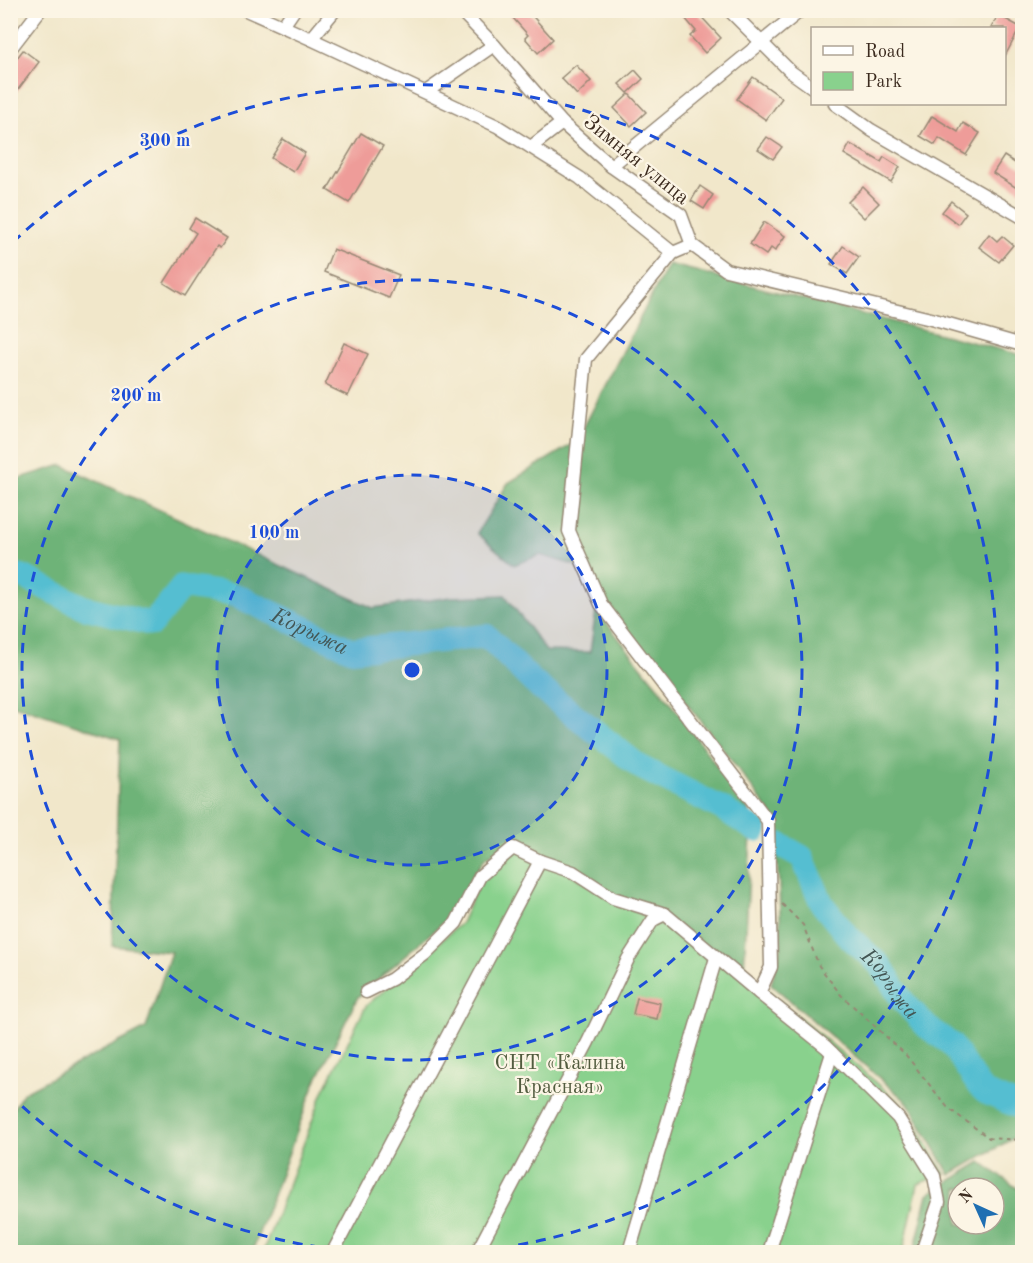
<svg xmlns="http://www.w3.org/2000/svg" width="1033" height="1263" font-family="'Old Standard TT',serif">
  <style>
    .green { fill: #89d18d; stroke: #627e56; stroke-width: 1.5 }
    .forest { fill: #6eb378; stroke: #546e4b; stroke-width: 1.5; fill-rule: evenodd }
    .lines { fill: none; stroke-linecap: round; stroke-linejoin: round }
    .river { stroke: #55bed1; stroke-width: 24 }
    .building { fill: #ee9c99 }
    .minor-casing { stroke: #968874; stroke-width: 15 }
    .path { stroke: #968874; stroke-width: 2; stroke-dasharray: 4.5 4.5; stroke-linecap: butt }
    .minor { stroke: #fff; stroke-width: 12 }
    .ring { fill: none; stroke: #1d4ed8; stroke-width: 3; stroke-dasharray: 10 8 }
    .labels { text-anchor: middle; stroke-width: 4.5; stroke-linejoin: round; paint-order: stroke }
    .street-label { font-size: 21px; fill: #3b2a1e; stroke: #fcf5e5 }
    .park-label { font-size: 21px; fill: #525c3f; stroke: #fcf5e5 }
    .water-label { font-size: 22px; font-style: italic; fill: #435654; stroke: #fcf5e5 }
    .centre { fill: #1d4ed8; stroke: #fcf5e5; stroke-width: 3 }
    .ring-label { font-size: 18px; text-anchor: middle; font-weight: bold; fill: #1d4ed8; stroke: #fcf5e5; stroke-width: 4.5; stroke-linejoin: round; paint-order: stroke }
  </style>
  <rect width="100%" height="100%" fill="#fcf5e5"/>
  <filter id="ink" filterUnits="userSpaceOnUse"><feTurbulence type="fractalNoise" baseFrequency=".0167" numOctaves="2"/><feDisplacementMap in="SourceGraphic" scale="12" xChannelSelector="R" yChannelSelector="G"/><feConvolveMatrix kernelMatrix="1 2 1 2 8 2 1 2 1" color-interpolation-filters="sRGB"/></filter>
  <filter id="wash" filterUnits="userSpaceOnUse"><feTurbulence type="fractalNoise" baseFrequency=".008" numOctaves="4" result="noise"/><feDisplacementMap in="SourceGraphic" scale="24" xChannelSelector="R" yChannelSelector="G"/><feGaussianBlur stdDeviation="1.35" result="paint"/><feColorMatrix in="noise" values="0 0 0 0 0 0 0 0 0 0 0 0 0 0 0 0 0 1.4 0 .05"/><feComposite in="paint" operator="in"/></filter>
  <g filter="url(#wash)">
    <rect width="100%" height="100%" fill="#f1e7ca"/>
    <path class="green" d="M514,841L628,907L744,970L904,1106L945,1174L918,1184L903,1252H263L323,1092L366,1006L461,923L487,864Z"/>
    <g class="forest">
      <path d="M668,264L1022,355V1133L950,1175L908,1103L771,984L781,947L779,883L773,816L719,744L577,566L540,555L514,565L477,533L508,483L576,442Z"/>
      <path d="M62,465L373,608L451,597L505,595L546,651L590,652L596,610L671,703L752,815L744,970L518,838L485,858L446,920L358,997L314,1085L252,1252H11L10,1113L24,1092L146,1028L171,952L112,946L120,739L11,704V481Z"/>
      <path d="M981,1162L1022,1192V1252H914L928,1194ZM958,1188H994V1224H958Z"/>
    </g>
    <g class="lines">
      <g class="river">
        <path id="s1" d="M10,574L22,576L83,607L152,624L182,587L235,595L352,650L487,636L533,682L640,767L721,808L756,830"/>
        <path id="s2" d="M779,844L802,857L822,904L847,935L881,966L902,1000L927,1027L951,1044L978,1085L985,1092L1005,1101L1015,1105L1022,1104"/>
      </g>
    </g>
    <g id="blocks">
      <g class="building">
        <path d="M506,10H527L553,39L538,53L525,38L528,35Z"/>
        <path d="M678,10H695L721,38L705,53L690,36L696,31Z"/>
        <path d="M998,15L1022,28H1020L1005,56V28H991Z"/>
        <path d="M23,50L39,62L10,100V67Z"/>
        <path d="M576,65L591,81L577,95L561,78Z"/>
        <path d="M635,70L643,79L628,93L619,84Z"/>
        <path d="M753,77L782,98L766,120L737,99Z"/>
        <path d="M629,94L646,112L631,126L614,108Z"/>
        <path d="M932,116L958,132L963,123L980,133L966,155L939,138L935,145L920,136Z"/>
        <path d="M361,133L383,146L349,203L327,190Z"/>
        <path d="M767,137L782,147L773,159L758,149Z"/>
        <path d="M283,139L305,153L293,172L271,158Z"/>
        <path d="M850,144L881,162L884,157L900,167L891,182L844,154Z"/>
        <path d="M1004,156L1023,168V192L993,173Z"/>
        <path d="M700,186L713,195L704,209L691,201Z"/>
        <path d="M863,187L879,203L864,218L848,202Z"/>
        <path d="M951,201L966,213L958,224L942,212Z"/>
        <path d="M195,218L227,238L220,248L217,246L185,296L164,283L196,233L189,228Z"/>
        <path d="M764,222L785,236L775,251L771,248L766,255L750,244Z"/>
        <path d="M989,234L997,241L1002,236L1013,245L999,262L979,247Z"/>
        <path d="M843,246L859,257L847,274L831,264Z"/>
        <path d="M333,249L399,275L389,298L324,272Z"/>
        <path d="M344,343L368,354L348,396L325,385Z"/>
        <path d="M637,998L660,1003L657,1019L633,1014Z"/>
      </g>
    </g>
  </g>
  <g filter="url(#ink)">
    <use href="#blocks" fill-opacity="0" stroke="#968874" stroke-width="1.5"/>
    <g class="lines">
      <defs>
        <g id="minor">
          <path d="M246,10L311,39L497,126L580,178L673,253L692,245"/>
          <path d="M460,10L494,45L562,123L611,166L681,215L692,245L726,270L931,319L1022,345"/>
          <path d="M729,10L791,72L812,87"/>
          <path d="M283,26L294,10"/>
          <path d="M311,39L335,10"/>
          <path d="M10,49L40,10"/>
          <path d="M426,92L494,45"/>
          <path d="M835,104L871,130L1022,217"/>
          <path d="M531,147L562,123"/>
          <path d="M611,166L801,10"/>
          <path d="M366,992L392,979L425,954L456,923L480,876L513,848L540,861"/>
          <path d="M759,993L826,1047L898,1118L934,1176L939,1202L922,1252"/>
          <path d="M333,1252L540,861L573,872L613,898L665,914"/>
          <path d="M477,1252L588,1042L628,959L653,920L665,914L759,993L771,967L768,821L601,604L569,531L586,359L673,253"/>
          <path d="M629,1252L716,958"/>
          <path d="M769,1252L832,1053"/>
        </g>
      </defs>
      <use href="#minor" class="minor-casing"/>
      <path class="path" d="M782,904L803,925L819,966L841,995L905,1054L948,1108L989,1138L1022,1140"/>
      <use href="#minor" class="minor"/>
    </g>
  </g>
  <circle cx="412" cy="670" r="195" fill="#1d4ed8" fill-opacity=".12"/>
  <g class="ring">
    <circle cx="412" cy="670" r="195"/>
    <circle cx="412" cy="670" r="390"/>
    <path d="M356 1252A585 585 0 0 1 13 1098M13 242A585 585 0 1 1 468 1252"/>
  </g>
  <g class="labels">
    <g class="street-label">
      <text transform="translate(637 159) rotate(39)" y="7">Зимняя улица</text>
    </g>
    <g class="park-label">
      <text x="560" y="1069">СНТ «Калина<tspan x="560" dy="24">Красная»</tspan></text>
    </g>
    <g class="water-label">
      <text dy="8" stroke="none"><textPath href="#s1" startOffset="336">Корыжа</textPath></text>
      <text dy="8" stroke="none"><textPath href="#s2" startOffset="183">Корыжа</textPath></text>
    </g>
  </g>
  <circle cx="412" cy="670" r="9" class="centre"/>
  <g class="ring-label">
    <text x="165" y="146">300 m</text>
    <text x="136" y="401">200 m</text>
    <text x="274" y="538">100 m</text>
  </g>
  <rect width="1033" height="1263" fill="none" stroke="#fcf5e5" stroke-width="36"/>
  <rect x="811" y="27" width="195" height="78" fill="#fcf5e5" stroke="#afa495" stroke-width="1.5"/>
  <rect x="823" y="46" width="30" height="9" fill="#ffffff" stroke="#afa495" stroke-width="1.5"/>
  <text x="865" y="57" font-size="18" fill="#3b2a1e">Road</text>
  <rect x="823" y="72" width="30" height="18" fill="#89d18d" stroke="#afa495" stroke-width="1.5"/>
  <text x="865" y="87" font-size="18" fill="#3b2a1e">Park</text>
  <g transform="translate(976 1206) rotate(315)"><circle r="28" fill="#fcf5e5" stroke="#afa495" stroke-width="1.5"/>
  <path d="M0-4.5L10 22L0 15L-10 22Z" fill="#1f6fb2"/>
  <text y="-9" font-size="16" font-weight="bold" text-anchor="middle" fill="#3b2a1e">N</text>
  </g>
</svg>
